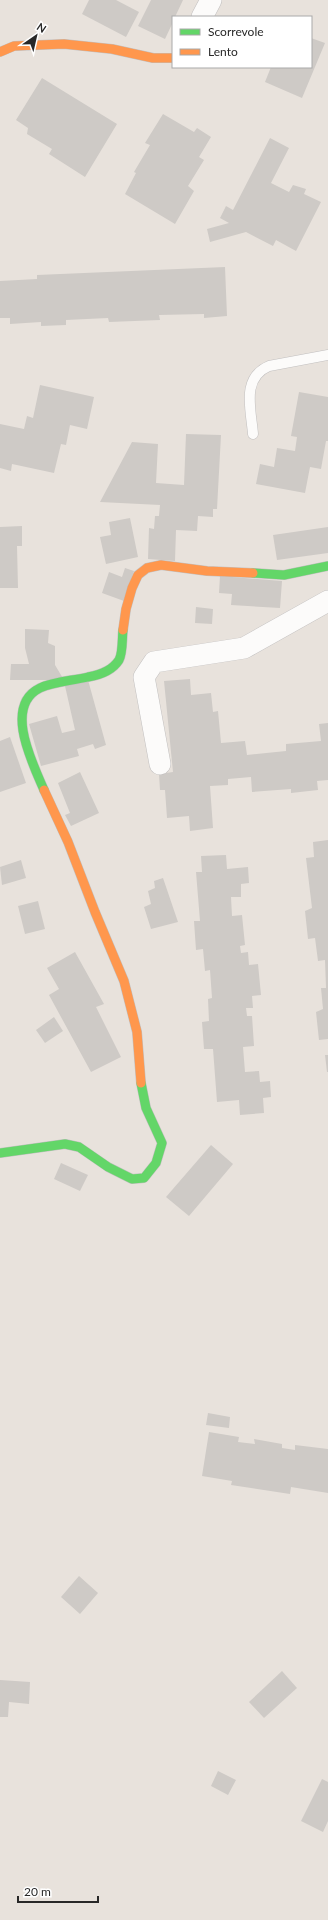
<svg xmlns="http://www.w3.org/2000/svg" width="328" height="1920" font-family="Lato,sans-serif">
  <style>
    .building { fill: #cecac6 }
    .lines { fill: none; stroke-linecap: round; stroke-linejoin: round }
    .lane-casing { stroke: #c1bfbf; stroke-width: 11 }
    .street-casing { stroke: #c1bfbf; stroke-width: 22 }
    .fast-casing { stroke: #c1bfbf; stroke-width: 10 }
    .slow-casing { stroke: #c1bfbf; stroke-width: 10 }
    .lane { stroke: #fcfbfa; stroke-width: 10 }
    .street { stroke: #fcfbfa; stroke-width: 21 }
    .fast { stroke: #63d668; stroke-width: 9 }
    .slow { stroke: #ff974d; stroke-width: 9 }
  </style>
  <rect width="100%" height="100%" fill="#e8e2dc"/>
  <g class="building">
    <path d="M89,0H116L139,12L126,37L82,14Z"/>
    <path d="M151,0H183L175,17H173V22L165,39L138,26Z"/>
    <path d="M311,38L325,43L302,98L265,82L271,67H311Z"/>
    <path d="M42,78L117,124L85,177L49,154L52,149L27,134L28,128L16,120Z"/>
    <path d="M163,114L194,132L197,128L211,137L199,157L204,160L188,186L194,191L175,224L125,194L136,173L134,172L150,145L145,143Z"/>
    <path d="M270,138L289,148L271,183L289,192L293,185L306,189L304,194L321,202L296,251L276,240L273,246L246,232L210,242L207,229L229,223L220,218L226,206L233,210Z"/>
    <path d="M225,267L227,316L204,318V314L159,315L160,320L109,322L108,318L66,320V325L41,326V322L10,324V318H0V281L37,279V275Z"/>
    <path d="M40,385L94,397L87,429L70,425L66,445L61,444L54,473L12,464L11,471L0,468V424L24,429L27,416L33,418Z"/>
    <path d="M299,392L328,397V441H326L321,469L310,467L305,493L256,484L260,464L274,467L277,448L295,451L297,437L291,436Z"/>
    <path d="M186,434L221,435L217,509H213V517L198,516L197,531L176,530L175,561L148,559L149,528L154,529L155,516H159L160,505L100,502L132,442L158,444L156,483L184,485Z"/>
    <path d="M130,518L138,557L106,564L100,537L111,535L109,522Z"/>
    <path d="M22,526V546H17L18,588H0V527Z"/>
    <path d="M328,527V553L277,560L273,535Z"/>
    <path d="M125,568L134,571L124,601L102,593L109,572L122,577Z"/>
    <path d="M220,576L282,581L280,608L231,605L232,594L219,593Z"/>
    <path d="M196,607L213,609L212,624L195,623Z"/>
    <path d="M25,629L49,630L48,643L55,646V665L64,680H10L11,664H29L25,648Z"/>
    <path d="M190,679L191,695L211,693L213,712L218,711L221,743L245,741L247,755L286,751V744L321,741L319,724L328,723V780L317,781L318,790L291,793V789L252,792L251,777L228,779V785L210,786L213,828L190,831L189,816L167,818L165,790H160L159,774L173,772L164,681Z"/>
    <path d="M88,680L106,745L95,749L93,744L77,749L79,756L41,766L29,724L57,716L62,733L75,730L65,686Z"/>
    <path d="M10,737L26,783L0,792V741Z"/>
    <path d="M80,772L99,813L71,826L65,815L70,813L58,783Z"/>
    <path d="M328,840V1039L319,1040L316,1012L323,1009L321,988H326L325,960L318,961L315,938L308,939L305,911L312,908L306,858L314,857L313,842Z"/>
    <path d="M226,855L227,869L248,867L249,883L241,884V897H231L232,916L242,915L245,945L240,946L241,953L248,952L249,965L258,964L261,995L252,996L253,1008H246L247,1016H252L254,1046L243,1047L245,1072L259,1071L260,1082L270,1081L271,1097L263,1098L264,1113L240,1115L239,1100L217,1102L213,1049H204L202,1022L209,1021L208,999L212,998L210,970L205,971L203,949L196,950L194,921H200L196,872H202L201,856Z"/>
    <path d="M21,860L26,878L2,885L0,867Z"/>
    <path d="M163,878L178,922L151,929L144,907L151,904L148,891L155,888L154,881Z"/>
    <path d="M38,901L45,929L25,934L18,906Z"/>
    <path d="M75,952L104,1004L96,1007L121,1057L91,1072L49,995L59,989L47,968Z"/>
    <path d="M54,1017L63,1031L45,1043L36,1030Z"/>
    <path d="M325,1055H328V1072H327Z"/>
    <path d="M211,1145L233,1164L189,1216L166,1197Z"/>
    <path d="M61,1163L88,1175L80,1191L54,1179Z"/>
    <path d="M208,1413L230,1417L229,1428L206,1425Z"/>
    <path d="M209,1432L239,1437L238,1442L255,1444L254,1439L282,1444V1448L295,1450V1445L328,1449V1493L291,1487L290,1494L231,1485L232,1481L202,1476Z"/>
    <path d="M79,1576L98,1593L80,1614L61,1597Z"/>
    <path d="M282,1671L297,1688L264,1718L249,1702Z"/>
    <path d="M0,1680L30,1682L29,1704L9,1702L8,1717H0Z"/>
    <path d="M218,1771L236,1780L228,1795L211,1786Z"/>
    <path d="M322,1779L328,1782V1821L323,1832L301,1821Z"/>
  </g>
  <g class="lines">
    <defs>
      <path id="lane" d="M253,434C251,409 241,378 269,366L328,355"/>
      <g id="street">
        <path d="M202,17L211,0"/>
        <path d="M160,764L144,677L154,662L244,648L328,601"/>
      </g>
      <g id="fast">
        <path d="M253,573L284,575L328,566"/>
        <path d="M44,790C33,764 3,706 40,688C55,681 72,681 88,677C100,675 112,671 119,660C123,653 122,638 123,630"/>
        <path d="M0,1153L65,1144L79,1147L108,1167L132,1179L144,1178L156,1163L162,1143L146,1108L141,1083"/>
      </g>
      <g id="slow">
        <path d="M0,52L14,46L64,44L112,49L153,58H173"/>
        <path d="M123,630L126,609L132,588L138,575L147,568L161,565L207,571L253,573"/>
        <path d="M44,790L68,842L95,912L124,981L137,1032L141,1083"/>
      </g>
    </defs>
    <use href="#lane" class="lane-casing"/>
    <use href="#street" class="street-casing"/>
    <use href="#fast" class="fast-casing"/>
    <use href="#slow" class="slow-casing"/>
    <use href="#lane" class="lane"/>
    <use href="#street" class="street"/>
    <use href="#fast" class="fast"/>
    <use href="#slow" class="slow"/>
  </g>
  <rect x="172" y="16" width="140" height="52" fill="#ffffff" stroke="#a9a9a9"/>
  <rect x="180" y="29" width="20" height="6" fill="#63d668" stroke="#a9a9a9"/>
  <text x="208" y="36" font-size="12" fill="#282828">Scorrevole</text>
  <rect x="180" y="49" width="20" height="6" fill="#ff974d" stroke="#a9a9a9"/>
  <text x="208" y="56" font-size="12" fill="#282828">Lento</text>
  <g transform="translate(36 36) rotate(34)" stroke="#ffffff" stroke-width="3" paint-order="stroke">
  <path d="M0-3L7 15L0 10L-7 15Z" fill="#282828"/>
  <text y="-6" font-size="11" font-weight="bold" text-anchor="middle" fill="#282828">N</text>
  </g>
  <path d="M18 1896v6h80v-6" fill="none" stroke="#282828" stroke-width="2"/>
  <text x="24" y="1896" font-size="12" fill="#282828" stroke="#ffffff" stroke-width="3" paint-order="stroke">20 m</text>
</svg>
